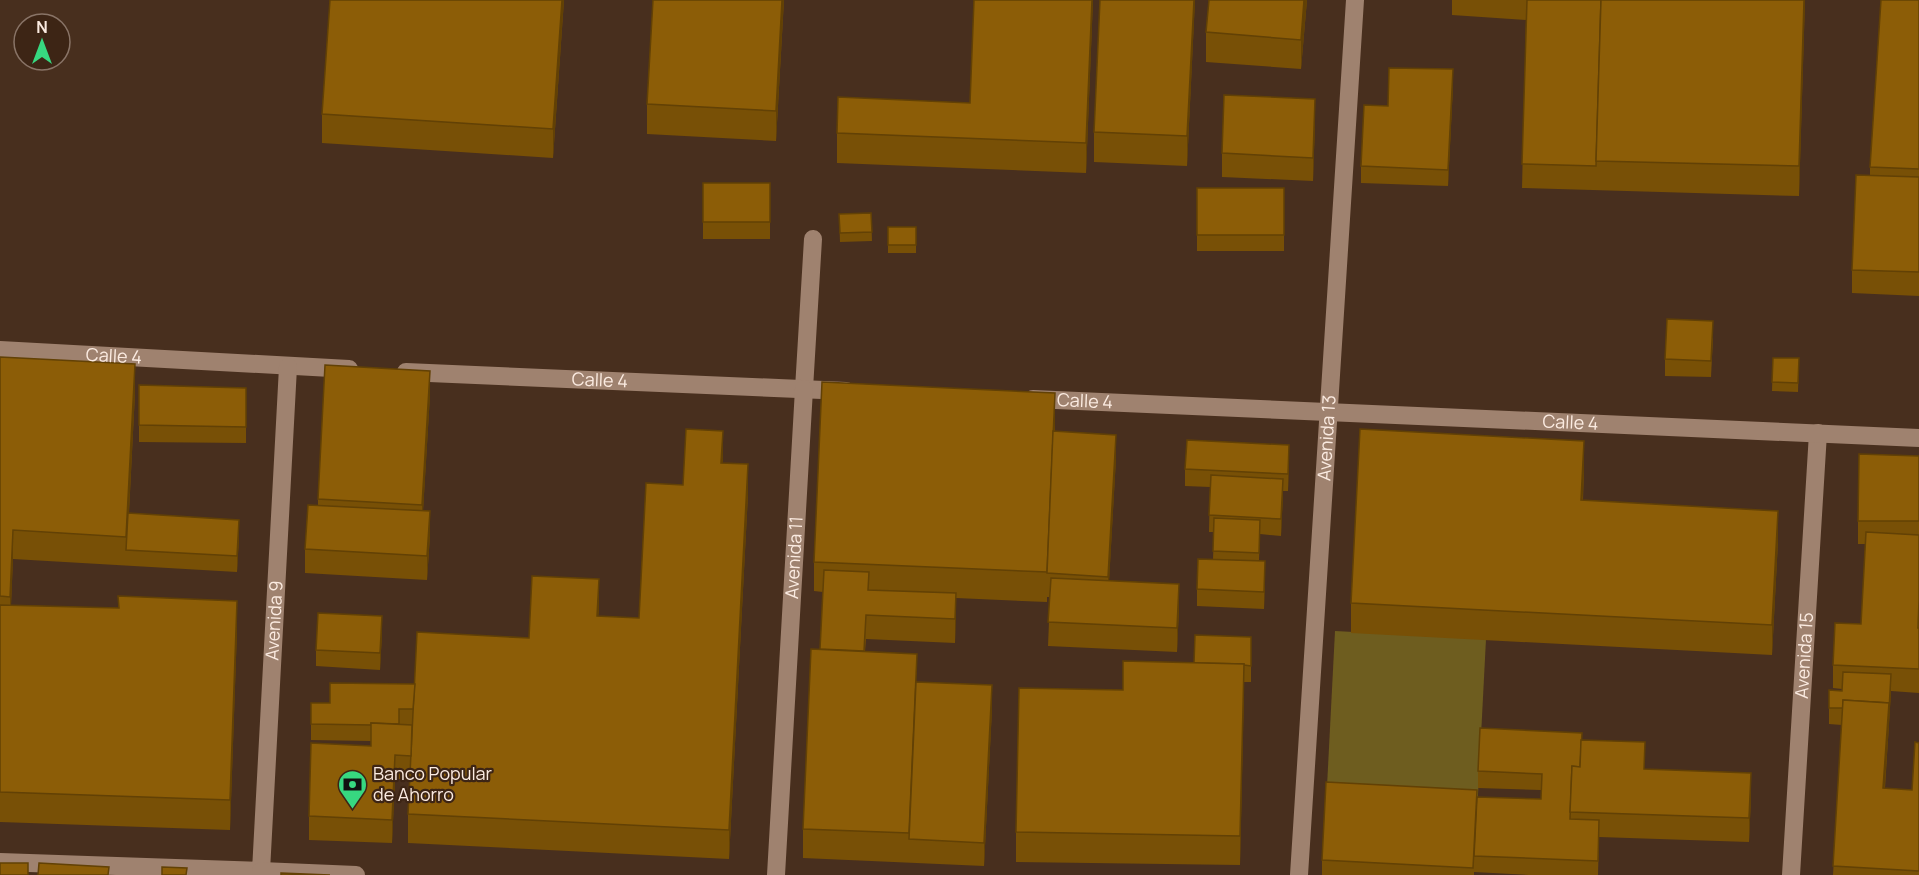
<svg xmlns="http://www.w3.org/2000/svg" width="1919" height="875" font-family="Manrope,sans-serif">
  <style>
    .green { fill: #6e5d1f }
    .lines { fill: none; stroke-linecap: round; stroke-linejoin: round }
    .minor { stroke: #9f826f; stroke-width: 18 }
    .tertiary { stroke: #9f826f; stroke-width: 18 }
    .secondary { stroke: #9f826f; stroke-width: 18 }
    .wall { fill: #785006 }
    .shaded-wall { fill: #624105 }
    .building { fill: #8c5d07; stroke: #624105; stroke-width: 1.5 }
    .labels { text-anchor: middle; stroke-width: 4.5; stroke-linejoin: round; paint-order: stroke }
    .street-label { font-size: 18px; fill: #fbebe1; stroke: #3d2515 }
    .poi-label { font-size: 18px; fill: #fbebe1; stroke: #3d2515; text-anchor: start }
  </style>
  <rect width="100%" height="100%" fill="#482f1e"/>
  <path class="green" d="M1335,631L1486,639L1477,814L1326,806Z"/>
  <g class="lines">
    <g class="minor">
      <path d="M804,389L813,239"/>
      <path id="s1" d="M1299,875L1355,0"/>
      <path id="s2" d="M1791,875L1818,433"/>
    </g>
    <g class="tertiary">
      <path id="s3" d="M0,350L349,369"/>
      <path id="s4" d="M406,372L846,391"/>
      <path id="s5" d="M1033,399L1919,438"/>
      <path id="s6" d="M0,862L261,871L288,367"/>
      <path id="s7" d="M776,875L804,389"/>
    </g>
    <path class="secondary" d="M261,875V871L356,875"/>
  </g>
  <g class="wall">
    <path d="M330,0H564L553,158L322,143V114Z"/>
    <path d="M784,0L776,141L647,134V104Z"/>
    <path d="M974,0H1093L1086,173L837,163V133L970,103Z"/>
    <path d="M1195,0L1187,166L1094,162V132Z"/>
    <path d="M1307,0L1301,69L1206,62V32Z"/>
    <path d="M1452,0H1805L1799,196L1522,188L1526,20L1452,15Z"/>
    <path d="M1919,0V296L1852,293V270L1870,176V167Z"/>
    <path d="M1453,86L1448,186L1361,183V166L1388,106Z"/>
    <path d="M1315,122L1313,181L1222,177V153Z"/>
    <rect x="703" y="183" width="67" height="56"/>
    <rect x="1197" y="188" width="87" height="63"/>
    <path d="M871,213L872,241L840,242L839,214Z"/>
    <rect x="888" y="227" width="28" height="26"/>
    <path d="M1713,338L1711,377L1665,376V359Z"/>
    <path d="M0,357L135,393L129,513L239,537L237,572L13,559L11,605L118,608V596L237,630L230,830L0,822Z"/>
    <path d="M1773,358H1799L1798,392L1772,391Z"/>
    <path d="M139,385L246,388V443L139,442Z"/>
    <path d="M430,395L423,511L430,535L427,580L305,573V549L318,505V499Z"/>
    <path d="M1055,423V431L1116,458L1109,581L1179,608L1177,652L1048,646L1050,597H1047V591V602L956,598L955,643L866,639L865,651L917,682L992,709L984,866L803,858V829L820,649L823,592L814,591V562Z"/>
    <path d="M1919,456V693L1891,691L1885,788L1912,790L1919,743V875H1833L1842,725L1829,724V690L1842,691V689L1833,688V665L1861,624L1866,544H1858V521Z"/>
    <path d="M1289,462L1288,491H1283L1281,536L1260,534L1259,561L1265,578L1264,609L1197,606V589L1213,559L1214,532H1209L1210,487L1185,486V469Z"/>
    <path d="M722,463L748,494L729,859L408,843V814L410,779H395L392,843L309,840V816L371,746V741L311,740V703H330L415,684L599,609L598,616L639,618L683,485Z"/>
    <path d="M1584,470L1583,500L1778,541L1772,655L1351,633V603Z"/>
    <path d="M382,633L380,670L316,666V650Z"/>
    <path d="M1251,637V682H1244L1240,865L1016,862V832L1194,663Z"/>
    <path d="M1582,740L1645,769L1751,797L1749,842L1599,837L1598,875H1529L1474,872V875H1322V860L1477,797L1541,799V790L1478,788V771Z"/>
  </g>
  <g class="shaded-wall">
    <path d="M562,0H564L553,158V129Z"/>
    <path d="M782,0H784L776,141V111Z"/>
    <path d="M1092,0H1093L1086,173V143Z"/>
    <path d="M1194,0H1195L1187,166V136Z"/>
    <path d="M1304,0H1307L1301,69V40Z"/>
    <path d="M1804,0H1805L1799,196V166Z"/>
    <path d="M1453,69V86L1448,186V170Z"/>
    <path d="M1315,99V122L1313,181V158Z"/>
    <path d="M135,364V393L127,550H126V537Z"/>
    <path d="M430,371V395L422,529V505Z"/>
    <path d="M1055,393V423L1048,573H1047V602V572Z"/>
    <path d="M723,431V461L721,493V463Z"/>
    <path d="M1116,435V458L1108,601V577Z"/>
    <path d="M1584,441V470L1581,530V500Z"/>
    <path d="M1289,445V462L1288,491V474Z"/>
    <path d="M748,464V494L729,859V830Z"/>
    <path d="M1283,479V495L1281,536V519Z"/>
    <path d="M430,511V535L427,580V556Z"/>
    <path d="M1778,511V541L1772,655V625Z"/>
    <path d="M239,520V537L237,572V556Z"/>
    <path d="M13,530V559L10,627V597Z"/>
    <path d="M1265,561V578L1264,609V592Z"/>
    <path d="M599,579V609L597,646V616Z"/>
    <path d="M1179,584V608L1177,652V628Z"/>
    <path d="M956,593V617L955,643V619Z"/>
    <path d="M237,601V630L230,830V800Z"/>
    <path d="M382,616V633L380,670V653Z"/>
    <path d="M1244,664V693L1240,865V836Z"/>
    <path d="M1891,674V691L1889,726V710Z"/>
    <path d="M992,685V709L984,866V843Z"/>
    <path d="M1889,703V726L1883,811V788Z"/>
    <path d="M395,755V779L392,843V820Z"/>
    <path d="M1751,773V797L1749,842V818Z"/>
  </g>
  <g class="building">
    <path d="M330,0H562L553,129L322,114Z"/>
    <path d="M653,0H782L776,111L647,104Z"/>
    <path d="M974,0H1092L1086,143L837,133L838,97L970,103Z"/>
    <path d="M1100,0H1194L1187,136L1094,132Z"/>
    <path d="M1209,0H1304L1301,40L1206,32Z"/>
    <path d="M1527,0H1601L1596,166L1522,164Z"/>
    <path d="M1601,0H1804L1799,166L1596,161Z"/>
    <path d="M1881,0H1919V169L1870,167Z"/>
    <path d="M1389,68L1453,69L1448,170L1361,166L1364,105L1388,106Z"/>
    <path d="M1224,95L1315,99L1313,158L1222,153Z"/>
    <path d="M1856,175L1919,177V272L1852,270Z"/>
    <rect x="703" y="183" width="67" height="39"/>
    <rect x="1197" y="188" width="87" height="47"/>
    <path d="M871,213L872,232L840,233L839,214Z"/>
    <rect x="888" y="227" width="28" height="18"/>
    <path d="M1667,319L1713,321L1711,361L1665,359Z"/>
    <path d="M0,357L135,364L126,537L13,530L10,597L0,596Z"/>
    <path d="M1773,358H1799L1798,383L1772,382Z"/>
    <path d="M325,365L430,371L422,505L318,499Z"/>
    <path d="M822,382L1055,393L1047,572L814,562Z"/>
    <path d="M139,385L246,388V427L139,425Z"/>
    <path d="M686,429L723,431L721,463L748,464L729,830L408,814L417,632L529,638L532,576L599,579L597,616L639,618L646,483L683,485Z"/>
    <path d="M1360,429L1584,441L1581,500L1778,511L1772,625L1351,603Z"/>
    <path d="M1053,431L1116,435L1108,577L1047,573Z"/>
    <path d="M1187,440L1289,445L1288,474L1185,469Z"/>
    <path d="M1859,454L1919,456V521H1858Z"/>
    <path d="M1211,475L1283,479L1281,519L1209,515Z"/>
    <path d="M308,505L430,511L427,556L305,549Z"/>
    <path d="M128,513L239,520L237,556L126,550Z"/>
    <path d="M1214,518L1260,520L1259,553L1213,551Z"/>
    <path d="M1866,532L1919,535V601L1918,628H1919V669L1833,665L1835,623L1861,624Z"/>
    <path d="M1198,559L1265,561L1264,592L1197,589Z"/>
    <path d="M824,570L869,572L868,590L956,593L955,619L866,615L864,651L820,649Z"/>
    <path d="M1051,578L1179,584L1177,628L1048,622Z"/>
    <path d="M118,596L237,601L230,800L0,792V605L119,608Z"/>
    <path d="M318,613L382,616L380,653L316,650Z"/>
    <path d="M1195,635L1251,637V666L1244,665V664L1194,663Z"/>
    <path d="M811,649L917,654L909,833L803,829Z"/>
    <path d="M1123,661L1244,664L1240,836L1016,832L1019,688L1123,690Z"/>
    <path d="M1843,672L1891,674L1889,710V703L1843,700V708H1829V690L1842,691Z"/>
    <path d="M916,682L992,685L984,843L909,839Z"/>
    <path d="M330,683L415,684L413,709H399V724L371,723V725L311,724V703H330Z"/>
    <path d="M1843,700L1889,703L1883,788L1912,790L1915,742L1919,743V871L1833,866Z"/>
    <path d="M371,723L412,725L411,756L395,755L392,820L309,816L311,743L371,746Z"/>
    <path d="M1480,728L1582,733L1580,767L1572,766L1570,819L1599,820L1598,861L1474,856L1477,797L1541,799L1542,774L1478,771Z"/>
    <path d="M1581,740L1645,742L1644,769L1751,773L1749,818L1570,812L1572,766L1580,767Z"/>
    <path d="M1326,782L1477,790L1473,868L1322,860Z"/>
    <rect x="0" y="863" width="28" height="12"/>
    <path d="M39,863L109,867L108,875H38Z"/>
    <path d="M162,867L187,868L186,875H162Z"/>
    <path d="M281,873L330,875H281Z"/>
  </g>
  <defs>
    <symbol id="bank-pin" viewBox="-11 -11 22 30"><path d="M0 17L-7.5 6A9.5 9.5 0 1 1 7.5 6Z" fill="#37d880" stroke="#3d2515"/><path d="M-6-4H6V4H-6ZM0-2.3a2.3 2.3 0 1 0 0 4.6a2.3 2.3 0 1 0 0-4.6Z" fill="#111"/></symbol>
  </defs>
  <g fill-rule="evenodd">
    <use href="#bank-pin" x="336" y="768" width="33" height="45"/>
  </g>
  <g class="labels">
    <g class="street-label">
      <text dy="6" stroke="none"><textPath href="#s3" startOffset="114">Calle 4</textPath></text>
      <text dy="6" stroke="none"><textPath href="#s4" startOffset="194">Calle 4</textPath></text>
      <text dy="6" stroke="none"><textPath href="#s5" startOffset="52">Calle 4</textPath></text>
      <text dy="6" stroke="none"><textPath href="#s5" startOffset="538">Calle 4</textPath></text>
      <text dy="6" stroke="none"><textPath href="#s1" startOffset="438">Avenida 13</textPath></text>
      <text dy="6" stroke="none"><textPath href="#s7" startOffset="318">Avenida 11</textPath></text>
      <text dy="6" stroke="none"><textPath href="#s6" startOffset="512">Avenida 9</textPath></text>
      <text dy="6" stroke="none"><textPath href="#s2" startOffset="220">Avenida 15</textPath></text>
    </g>
    <g class="poi-label">
      <text x="373" y="780">Banco Popular<tspan x="373" dy="21">de Ahorro</tspan></text>
    </g>
  </g>
  <g transform="translate(42 42)"><circle r="28" fill="#3d2515" stroke="#897467" stroke-width="1.5"/>
  <path d="M0-4.5L10 22L0 15L-10 22Z" fill="#37d880"/>
  <text y="-9" font-size="16" font-weight="bold" text-anchor="middle" fill="#fbebe1">N</text>
  </g>
</svg>
